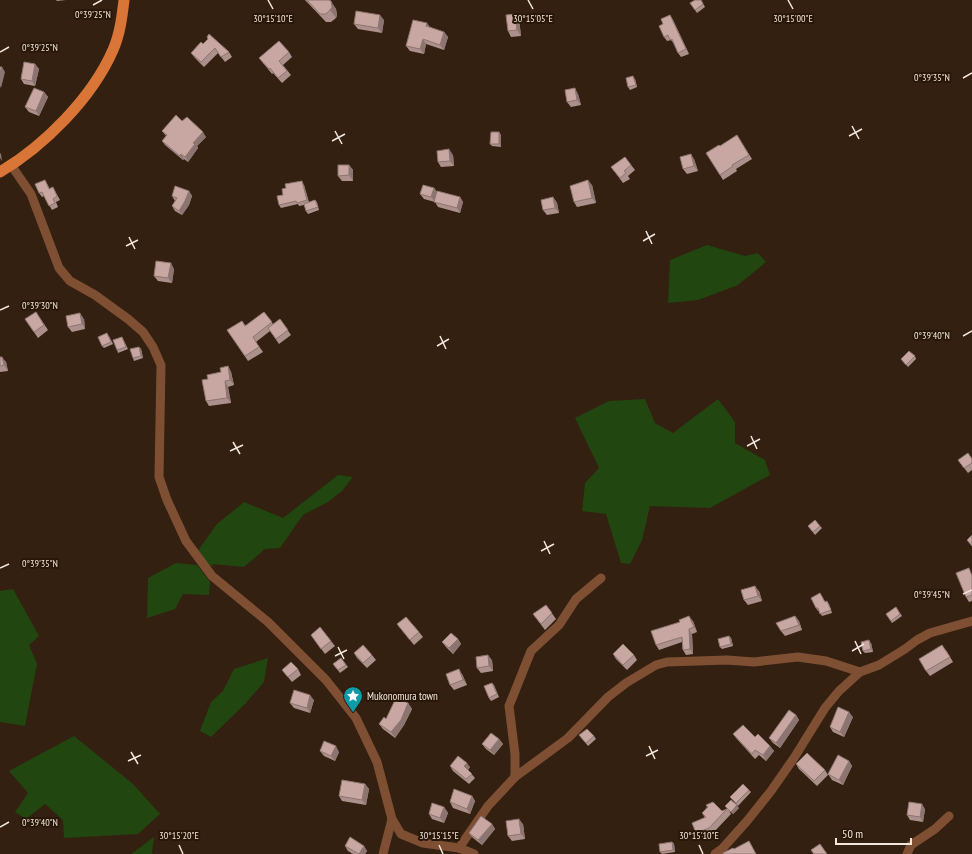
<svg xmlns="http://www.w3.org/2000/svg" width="972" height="854" font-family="'PT Sans Narrow',sans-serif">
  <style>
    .green { fill: #214610 }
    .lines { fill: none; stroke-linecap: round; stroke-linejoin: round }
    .minor { stroke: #7f4f33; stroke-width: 9 }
    .primary { stroke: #d97537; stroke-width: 11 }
    .wall { fill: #ac908b }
    .shaded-wall { fill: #8c7571 }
    .building { fill: #c8a7a2; stroke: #8c7571 }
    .ticks { fill: none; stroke: #f3e6dc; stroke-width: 1.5 }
    .labels { text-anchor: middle; stroke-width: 4; stroke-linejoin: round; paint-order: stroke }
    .poi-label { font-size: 11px; fill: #f3e6dc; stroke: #281707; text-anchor: start }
    .ticks-label { font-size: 10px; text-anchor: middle; fill: #f3e6dc; stroke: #281707; stroke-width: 4; stroke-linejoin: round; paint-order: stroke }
  </style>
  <rect width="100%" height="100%" fill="#332010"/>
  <g class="green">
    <path d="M707,245L745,256L758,253L766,262L738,285L698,300L668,303L670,260Z"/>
    <path d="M645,399L655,423L673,433L718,399L735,422V443L765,460L770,475L710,508L650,506L642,540L630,564L621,563L606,514L582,511L585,483L599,468L575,418L609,401Z"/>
    <path d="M338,475L353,477L342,491L328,502L303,515L280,548L265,549L244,567L212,564L215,567L205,563L197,552L217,524L244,502L283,518Z"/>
    <path d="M176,563L197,565L210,582L209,595L183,594L175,609L147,618L148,578Z"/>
    <path d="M13,589L39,636L29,645L37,664L25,726L0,722V591Z"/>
    <path d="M268,658L264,682L246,703L211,737L200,731L211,702L223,691L234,669Z"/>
    <path d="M74,736L133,784L160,814L138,834L64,838L63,820L45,804L26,819L15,812L28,793L9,771Z"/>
    <path d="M154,837L152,852L153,854H131Z"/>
  </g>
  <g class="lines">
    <g class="minor">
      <path d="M11,165L31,194L59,268L70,281L95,295L128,319L143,332L153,347L161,365L159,477L167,500L186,541L212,576L268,622L326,680L356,718L377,762L392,819L401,834L423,843L459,848L474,854"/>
      <path d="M515,777V754L509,706L531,651L559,625L576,599L601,578"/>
      <path d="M459,848L488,806L515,777L568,738L608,697L626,683L656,665L667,662L727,660L754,662L798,657L826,661L860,672"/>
      <path d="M383,854L392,819"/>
      <path d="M715,854L722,849L747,821L771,791L794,758L825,708L839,691L860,672L879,665L905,649L917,640L930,633L972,621"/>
      <path d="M907,854L911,845L935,829L949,816"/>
    </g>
    <path class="primary" d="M0,172C44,146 92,98 113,50C120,34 122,17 124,0"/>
  </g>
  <g class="wall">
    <path d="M56,0H66L57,1Z"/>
    <path d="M305,0H329L336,9L337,15L336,18L331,22H326Z"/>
    <path d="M701,0L705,7L697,13L690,3Z"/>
    <path d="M670,15L673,20L689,54L681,57L678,53L674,44L671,40L667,41L664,37L663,24Z"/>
    <path d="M519,19L521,36L511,37L508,31Z"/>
    <path d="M384,20L382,33L358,29L354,24Z"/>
    <path d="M430,27L444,32L448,37L444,50L426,44L424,54L410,51L406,46Z"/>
    <path d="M203,44L229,52L232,57L225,62L218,53L204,67L195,58L191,53Z"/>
    <path d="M289,52L292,57L283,65L291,75L282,83L273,73L272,74L259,58Z"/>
    <path d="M35,64L39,69L35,86L24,84L21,79Z"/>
    <path d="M635,79L637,87L630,90L628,87Z"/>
    <path d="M44,92L48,97L39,116L29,112L25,107Z"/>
    <path d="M578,94L581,105L571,107L567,102Z"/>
    <path d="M182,121L206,137L197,146L198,148L188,162L184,159L183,160L165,145L162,141L166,136L162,131Z"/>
    <path d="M499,132L501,135V147L492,146L490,144Z"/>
    <path d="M737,135L752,159L736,169L737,171L723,180L720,175V146Z"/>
    <path d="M453,155L454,166L441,167L438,162Z"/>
    <path d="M625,157L635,170L628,176L630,179L623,183L611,167Z"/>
    <path d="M694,159L698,171L687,174L683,169Z"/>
    <path d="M349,165L353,170V181H342L338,176Z"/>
    <path d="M45,180L50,189L55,191L60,200L56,202L58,207L52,210L44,196L42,197L39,193Z"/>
    <path d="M304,185L309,202L315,200L317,202L319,210L308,214L306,211L304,205L299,206L298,204L281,208L279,205L283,195Z"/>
    <path d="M592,185L596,203L577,207L574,202Z"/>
    <path d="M434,188L437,192L460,197L463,202L460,213L438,207L435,202L424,199L420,194Z"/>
    <path d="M189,191L192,196L189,205L182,215L175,211L172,206L175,201L172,196Z"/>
    <path d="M553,197L557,203L559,213L547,215L543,210Z"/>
    <path d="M174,269L172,283L158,281L154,276Z"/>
    <path d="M36,312L48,330L38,338L25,319Z"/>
    <path d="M264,312L273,324L280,319L291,335L279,344L270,331L256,342L263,352L248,361L227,330L242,321L246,326Z"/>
    <path d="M84,319L85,329L72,332L68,327Z"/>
    <path d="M109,336L113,344L104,348L102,346Z"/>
    <path d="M122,337L128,349L118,353L117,350Z"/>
    <path d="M139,347L141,349L143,358L134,361L133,358Z"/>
    <path d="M915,356L916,359L908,367L901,359Z"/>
    <path d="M0,357L6,362L8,371L0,372Z"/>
    <path d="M228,366L231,372L234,385L228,387L231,403L209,406L206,401L208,379L221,372Z"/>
    <path d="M972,459V470L968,473L958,460Z"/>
    <path d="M808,526H820L822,528L815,535Z"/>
    <path d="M972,573V601L969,602L966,597Z"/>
    <path d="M759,591L762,601L748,605L744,600Z"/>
    <path d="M820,593L825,602L829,604L832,613L822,616L819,611H818L816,608Z"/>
    <path d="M546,605L556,619L545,630L533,614Z"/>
    <path d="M896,607L902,616L892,623L886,614Z"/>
    <path d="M795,616L799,621L802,630L785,636L781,631Z"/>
    <path d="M693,621L697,632L692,634L693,654L686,655L683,650L682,642L659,650L656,645Z"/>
    <path d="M397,624L419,632L423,637L414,645Z"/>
    <path d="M311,635L331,641L335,646L325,654Z"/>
    <path d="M729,636L731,638L733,646L722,649L720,647Z"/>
    <path d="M458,639L461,644L453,654L446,647L442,642Z"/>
    <path d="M871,643L873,652L865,653L863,651Z"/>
    <path d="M946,650L953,662L930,676L926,671Z"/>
    <path d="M354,653L372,655L376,660L367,668L357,658Z"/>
    <path d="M613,654L634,655L637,660L627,670L616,659Z"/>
    <path d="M341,658L348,667L340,673L333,664Z"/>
    <path d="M492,660L493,671L481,673L477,668Z"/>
    <path d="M298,669L301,675L292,682L282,670Z"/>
    <path d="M462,674L467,685L454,690L450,685Z"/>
    <path d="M492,683L494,685L499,697L491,701L489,698Z"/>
    <path d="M314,700L310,713L294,708L290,703Z"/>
    <path d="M408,703L412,709L404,725L395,738L383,729L379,724Z"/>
    <path d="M796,715L799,720L780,748L773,743L769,738Z"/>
    <path d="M853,717L844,737L833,732L830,727Z"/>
    <path d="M733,734L755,737L770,746L774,751L766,761L759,755L755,759L737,739Z"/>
    <path d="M579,735L594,736L596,739L588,746Z"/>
    <path d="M499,739L503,744L494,755L486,749L482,744Z"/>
    <path d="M320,751L339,752L335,761L324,756Z"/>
    <path d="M849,761L852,766L843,785L832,780L828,774Z"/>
    <path d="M796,764L825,770L828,775L817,786L799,769Z"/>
    <path d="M450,766L470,767L468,770L475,778L469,784L453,771Z"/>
    <path d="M365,784L369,789L366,805L342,801L339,796Z"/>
    <path d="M749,790L751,792L738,806L730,797Z"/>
    <path d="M472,796L475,801L470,814L453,808L450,802Z"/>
    <path d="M706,805L722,811L727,809L725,806L739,808L733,814L729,810L731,814L713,833L700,838L696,833L705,818L702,813L707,807Z"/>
    <path d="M444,807L448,813L444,823L432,819L429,814Z"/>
    <path d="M925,809L923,822L910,820L907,815Z"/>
    <path d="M492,824L495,829L482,845L473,838L469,833Z"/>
    <path d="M523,824L525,839L512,841L508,836Z"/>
    <path d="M672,842L674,844L675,852L662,854L660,852Z"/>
    <path d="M345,846H364L367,851L365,854H353L348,851Z"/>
  </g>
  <g class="shaded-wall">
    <path d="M331,1L336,9L337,15L336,18L330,10Z"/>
    <path d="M515,14L519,19L521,36L517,30Z"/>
    <path d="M380,15L384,20L382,33L378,28Z"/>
    <path d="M670,15L673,20L689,54L686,49Z"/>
    <path d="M427,23L430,27L429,31L426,26Z"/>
    <path d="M444,32L448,37L444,50L440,45Z"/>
    <path d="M423,39L426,44L424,54L420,49Z"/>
    <path d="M35,64L39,69L35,86L32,81Z"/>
    <path d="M2,67L5,72L1,88L0,86V73Z"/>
    <path d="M633,76L635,79L637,87L636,85Z"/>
    <path d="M575,88L578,94L581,105L577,100Z"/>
    <path d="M44,92L48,97L39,116L36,111Z"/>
    <path d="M203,132L206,137L197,146L198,148L188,162L185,157L193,143Z"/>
    <path d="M499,132L501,135V147L499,144Z"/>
    <path d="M449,149L453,155L454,166L450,161Z"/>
    <path d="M0,153L1,154L2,161L0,158Z"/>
    <path d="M181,154L184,159L183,160L180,156Z"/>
    <path d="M691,154L694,159L698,171L694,166Z"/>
    <path d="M349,165L353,170V181L349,175Z"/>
    <path d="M588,180L592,185L596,203L592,198Z"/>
    <path d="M302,181L304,185L309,204L307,200Z"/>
    <path d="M434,188L438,193L435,202L431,197Z"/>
    <path d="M189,191L192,196L189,205L182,215L179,211Z"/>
    <path d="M460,197L463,202L460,213L457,208Z"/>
    <path d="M553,197L557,203L559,213L555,208Z"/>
    <path d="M171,263L174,269L172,283L168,278Z"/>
    <path d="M80,313L84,319L85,329L82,324Z"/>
    <path d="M139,347L141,349L143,358L141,356Z"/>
    <path d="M2,357L6,362L8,371L4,365Z"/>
    <path d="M228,366L231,372L234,385L230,380Z"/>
    <path d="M225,381L228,387L231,403L227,398Z"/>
    <path d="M755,586L759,591L762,601L758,596Z"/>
    <path d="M689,616L693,621L697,632L694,627Z"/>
    <path d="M795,616L799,621L802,630L799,625Z"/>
    <path d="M689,629L692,634L693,654L690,649Z"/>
    <path d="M729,636L731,638L733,646L731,644Z"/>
    <path d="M458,639L461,644L453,654L449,648Z"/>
    <path d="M869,640L871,643L873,652L871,649Z"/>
    <path d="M488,655L492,660L493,671L489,666Z"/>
    <path d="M459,669L462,674L467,685L463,680Z"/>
    <path d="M310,695L314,700L310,713L307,708Z"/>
    <path d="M408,703L412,709L404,725L395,738L391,732Z"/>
    <path d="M849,712L853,717L844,737L840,732Z"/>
    <path d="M796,715L799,720L780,748L776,743Z"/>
    <path d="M499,739L503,744L494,755L490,750Z"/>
    <path d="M336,746L339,752L335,761L331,756Z"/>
    <path d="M770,746L774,751L766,761L763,755Z"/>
    <path d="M849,761L852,766L843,785L839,780Z"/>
    <path d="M467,763L470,767L467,771L464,766Z"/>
    <path d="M365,784L369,789L366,805L362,800Z"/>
    <path d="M472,796L475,801L470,814L467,809Z"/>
    <path d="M922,804L925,809L923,822L920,817Z"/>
    <path d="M737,805L739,808L733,814L731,812Z"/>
    <path d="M444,807L448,813L444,823L440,818Z"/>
    <path d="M519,819L523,824L525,839L521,834Z"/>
    <path d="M492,824L495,829L482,845L478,840Z"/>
    <path d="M672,842L674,844L675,852L673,850Z"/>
    <path d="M364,846L367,851L365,854H359Z"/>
  </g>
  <g class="building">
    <path d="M307,0H329L331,1L332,7L330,10L326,14H320Z"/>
    <path d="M695,0H701L703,4L695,10L690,3Z"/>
    <path d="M356,11L380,15L378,28L354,24Z"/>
    <path d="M515,14L517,30L508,31L506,15Z"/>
    <path d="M670,15L686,49L678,53L672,39L670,40L668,35L664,37L659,26L663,24L661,19Z"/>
    <path d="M413,20L427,23L426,26L444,32L440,45L423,39L420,49L406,46Z"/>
    <path d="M209,34L229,52L221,57L215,48L201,62L191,53L201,42L203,44L208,39L207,37Z"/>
    <path d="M279,41L289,52L279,61L287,71L278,78L270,68L269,69L259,58Z"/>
    <path d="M24,62L35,64L32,81L21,79Z"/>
    <path d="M0,67H2L0,73Z"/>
    <path d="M633,76L636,85L628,87L626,78Z"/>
    <path d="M34,88L44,92L36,111L25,107Z"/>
    <path d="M575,88L577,100L567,102L565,90Z"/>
    <path d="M176,115L182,121L187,117L203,132L193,143L195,144L185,157L181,154L180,156L162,141L167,135L162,131Z"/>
    <path d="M491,132H499V144H490Z"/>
    <path d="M737,135L749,155L732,165L733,166L720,175L706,153L719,145L720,146Z"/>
    <path d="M449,149L450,161L438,162L437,151Z"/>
    <path d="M691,154L694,166L683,169L680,157Z"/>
    <path d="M625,157L631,165L624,171L626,173L620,178L611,167Z"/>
    <path d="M338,165H349V175L338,176Z"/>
    <path d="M45,180L49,189L53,187L57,196L53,199L55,203L49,206L42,192L39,193L35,184Z"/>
    <path d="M588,180L592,198L574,202L570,186Z"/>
    <path d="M302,181L307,200L297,203L296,201L279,205L277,196L283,195L282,189L286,188L285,184Z"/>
    <path d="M423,185L434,188L431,197L420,194Z"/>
    <path d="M175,186L189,191L185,201L179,211L172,206L177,198L172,196Z"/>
    <path d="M437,191L460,197L457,208L434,202Z"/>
    <path d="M553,197L555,208L543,210L541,200Z"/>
    <path d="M315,200L318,207L306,211L304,204Z"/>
    <path d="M156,261L171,263L168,278L154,276Z"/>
    <path d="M36,312L44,325L34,332L25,319Z"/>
    <path d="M264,312L272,322L253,337L259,347L245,356L227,330L242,321L245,326Z"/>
    <path d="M80,313L82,324L68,327L66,316Z"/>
    <path d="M280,319L288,330L276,339L268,328Z"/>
    <path d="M107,333L111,342L102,346L98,337Z"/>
    <path d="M122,337L126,347L117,350L113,340Z"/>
    <path d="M139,347L141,356L133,358L130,349Z"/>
    <path d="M909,351L915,356L906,365L901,359Z"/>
    <path d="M0,357H2L4,365L0,366Z"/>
    <path d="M228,366L230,380L225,381L227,398L206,401L202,380L208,379L207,375L221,372L220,368Z"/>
    <path d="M968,453L972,459V463L964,468L958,460Z"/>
    <path d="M815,520L820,526L813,532L808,526Z"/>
    <path d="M972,535V546L967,540Z"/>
    <path d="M969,568L972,576V595L966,597L956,573Z"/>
    <path d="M755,586L758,596L744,600L741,590Z"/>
    <path d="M820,593L825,602L827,601L831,610L820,614L818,608H816L811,598Z"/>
    <path d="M546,605L552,613L541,624L533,614Z"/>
    <path d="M896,607L900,614L891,621L886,614Z"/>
    <path d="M689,616L694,627L689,629L690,649L683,650L682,637L656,645L651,631L680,622L679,620Z"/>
    <path d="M795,616L799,625L781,631L776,623Z"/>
    <path d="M406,617L419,632L410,640L397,624Z"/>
    <path d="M320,627L331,641L321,649L311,635Z"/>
    <path d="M451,633L458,639L449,648L442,642Z"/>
    <path d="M729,636L731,644L720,647L718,639Z"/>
    <path d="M869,640L871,649L863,651L861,642Z"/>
    <path d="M623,644L634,655L623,665L613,654Z"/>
    <path d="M363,645L372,655L363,663L354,653Z"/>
    <path d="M942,645L950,657L926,671L919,659Z"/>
    <path d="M488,655L489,666L477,668L476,657Z"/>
    <path d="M341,658L346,665L338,670L333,664Z"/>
    <path d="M291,662L298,669L288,677L282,670Z"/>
    <path d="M459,669L463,680L450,685L446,674Z"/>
    <path d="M492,683L497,694L489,698L484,686Z"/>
    <path d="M294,690L310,695L307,708L290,703Z"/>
    <path d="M396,698L408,703L401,720L391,732L379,724L384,717L386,719Z"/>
    <path d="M838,707L849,712L840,732L830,727Z"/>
    <path d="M789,710L796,715L776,743L769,738Z"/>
    <path d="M743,725L755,737L758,734L770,746L763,755L755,750L752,754L733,734Z"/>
    <path d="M587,729L594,736L586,743L579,735Z"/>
    <path d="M491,733L499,739L490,750L482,744Z"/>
    <path d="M324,741L336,746L331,756L320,751Z"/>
    <path d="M807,753L825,770L814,781L796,764Z"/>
    <path d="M838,755L849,761L839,780L828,774Z"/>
    <path d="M458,756L467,763L464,766L472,774L466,779L450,766Z"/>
    <path d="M342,780L365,784L362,800L339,796Z"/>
    <path d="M743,784L749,790L736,803L730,797Z"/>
    <path d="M454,789L472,796L467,809L450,802Z"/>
    <path d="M731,800L737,805L731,812L725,806Z"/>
    <path d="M713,802L722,811L727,809L709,828L696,833L692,823L706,817L702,813L708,807L706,805Z"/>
    <path d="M909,802L922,804L920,817L907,815Z"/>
    <path d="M432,803L444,807L440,818L429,814Z"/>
    <path d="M481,816L492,824L478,840L469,833Z"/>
    <path d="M519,819L521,834L508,836L506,821Z"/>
    <path d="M350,837L364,846L359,854L345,846Z"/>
    <path d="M749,841L756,854H723V853L733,848L734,849Z"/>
    <path d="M672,842L673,850L660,852L659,844Z"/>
    <path d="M820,844L827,854H814L811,850Z"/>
  </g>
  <path class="ticks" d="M268,0L273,9M528,0L533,9M788,0L793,9M93,5L102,0M0,52L9,47M963,78L972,73M852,126L859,139M335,131L342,144M849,136L862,129M332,141L345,134M646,231L652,244M129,237L135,249M643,241L655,234M126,246L138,240M0,310L9,306M440,336L446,349M963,336L972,331M437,346L449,339M751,436L757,449M233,442L240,454M747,446L760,439M230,451L243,445M544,541L550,554M541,551L554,544M0,568L9,564M963,594L972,590M855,641L861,654M338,647L344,659M852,651L864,644M335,656L347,650M649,746L655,759M131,752L138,764M646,756L658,750M128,761L141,755M0,827L9,822M179,845L183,854M439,845L443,854M699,845L703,854"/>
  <defs>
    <symbol id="sight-pin" viewBox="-11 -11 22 30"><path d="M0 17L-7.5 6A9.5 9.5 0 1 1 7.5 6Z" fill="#0f9aa8" stroke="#281707"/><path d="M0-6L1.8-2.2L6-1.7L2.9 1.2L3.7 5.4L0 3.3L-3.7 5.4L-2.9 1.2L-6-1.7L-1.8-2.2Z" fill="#fff"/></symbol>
  </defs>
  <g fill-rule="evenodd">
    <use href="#sight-pin" x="342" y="685" width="22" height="30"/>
  </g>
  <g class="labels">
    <g class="poi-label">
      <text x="367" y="700">Mukonomura town</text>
    </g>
  </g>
  <g class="ticks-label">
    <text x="93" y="18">0°39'25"N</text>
    <text x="273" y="22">30°15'10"E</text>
    <text x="533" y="22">30°15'05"E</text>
    <text x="793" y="22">30°15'00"E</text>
    <text x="40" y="51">0°39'25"N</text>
    <text x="932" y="81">0°39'35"N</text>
    <text x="40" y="309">0°39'30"N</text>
    <text x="932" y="339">0°39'40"N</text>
    <text x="40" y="567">0°39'35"N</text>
    <text x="932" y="598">0°39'45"N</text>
    <text x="40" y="826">0°39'40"N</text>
    <text x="179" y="839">30°15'20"E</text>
    <text x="439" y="839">30°15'15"E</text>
    <text x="699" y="839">30°15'10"E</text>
  </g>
  <path d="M836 838v6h75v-6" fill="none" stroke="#f3e6dc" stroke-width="2"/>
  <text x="842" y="838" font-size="12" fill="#f3e6dc" stroke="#281707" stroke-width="3" paint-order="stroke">50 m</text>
</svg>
